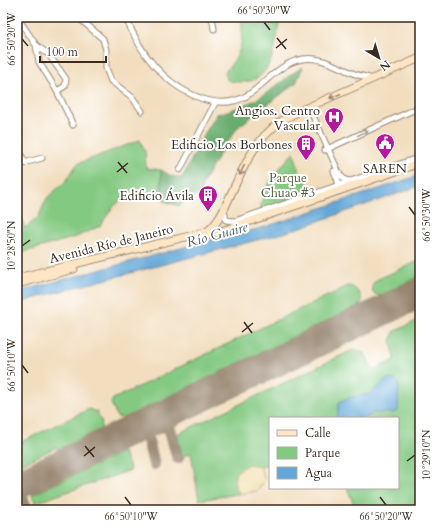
<svg xmlns="http://www.w3.org/2000/svg" width="437" height="527" font-family="Cardo,serif">
  <style>
    .green { fill: #84c982; stroke: #607a50 }
    .forest { fill: #6bad70; stroke: #536c47 }
    .sand { fill: #eeda9e; stroke: #94825e }
    .water { fill: #63a7d8; stroke: #4f687b }
    .lines { fill: none; stroke-linecap: round; stroke-linejoin: round }
    .stream { stroke: #63a7d8; stroke-width: 1.5 }
    .taxiway { stroke: #96846e; stroke-width: 12 }
    .runway { stroke: #96846e; stroke-width: 30 }
    .street-casing { stroke: #96846e; stroke-width: 7 }
    .secondary-casing { stroke: #96846e; stroke-width: 9 }
    .street { stroke: #fff; stroke-width: 5 }
    .secondary { stroke: #fee5c5; stroke-width: 7 }
    .oneway { stroke: #9c8872 }
    .oneway2 { stroke: #a79f9a }
    .ticks { fill: none; stroke: #3b2a1e; stroke-width: 1.5 }
    .labels { text-anchor: middle; stroke-width: 4; stroke-linejoin: round; paint-order: stroke }
    .poi-label { font-size: 13px; fill: #3b2a1e; stroke: #fff; text-anchor: end }
    .park-label { font-size: 13px; fill: #556241; stroke: #fff }
    .street-label { font-size: 13px; fill: #3b2a1e; stroke: #fff }
    .water-label { font-size: 14px; font-style: italic; fill: #4b5c68; stroke: #fff }
    .neatline { fill: none; stroke: #3b2a1e; stroke-width: 1.5 }
    .ticks-label { font-size: 10px; text-anchor: middle; fill: #3b2a1e }
  </style>
  <rect width="100%" height="100%" fill="#fff"/>
  <filter id="ink" filterUnits="userSpaceOnUse"><feTurbulence type="fractalNoise" baseFrequency=".025" numOctaves="2"/><feDisplacementMap in="SourceGraphic" scale="8" xChannelSelector="R" yChannelSelector="G"/><feConvolveMatrix kernelMatrix="1 2 1 2 8 2 1 2 1" color-interpolation-filters="sRGB"/></filter>
  <filter id="wash" filterUnits="userSpaceOnUse"><feTurbulence type="fractalNoise" baseFrequency=".012" numOctaves="4" result="noise"/><feDisplacementMap in="SourceGraphic" scale="16" xChannelSelector="R" yChannelSelector="G"/><feGaussianBlur stdDeviation="0.9" result="paint"/><feColorMatrix in="noise" values="0 0 0 0 0 0 0 0 0 0 0 0 0 0 0 0 0 1.4 0 .05"/><feComposite in="paint" operator="in"/></filter>
  <g filter="url(#wash)">
    <rect width="100%" height="100%" fill="#f2debf"/>
    <g class="green">
      <path d="M242,17H280C275,49 272,92 227,80L225,72C243,51 242,45 242,17Z"/>
      <path d="M140,140L145,152L146,168L161,170V196L143,193L139,191L123,198L113,207L100,226L76,237L17,254V208L25,228L38,218L47,198L66,181L77,164Z"/>
      <path d="M294,152L299,171L314,193L260,212C265,182 275,174 294,152Z"/>
      <path d="M416,262L420,263V276L379,296L373,293L372,285L376,280Z"/>
      <path d="M348,286C356,287 361,294 362,301L360,305L124,418L117,417L111,403L113,399Z"/>
      <path d="M420,319V502L403,510H374L354,505L347,488H398V418H270V464L260,466L265,480L257,491L199,500L191,453L181,457L177,434L355,349L365,354L373,370L395,360L391,341L394,332Z"/>
      <path d="M89,409L97,412L102,423L100,430L58,450L57,447L17,466V444Z"/>
      <path d="M123,452L131,470L35,503L32,495Z"/>
    </g>
    <path class="forest" d="M303,67L296,83L238,127L219,155L203,182L200,194L190,197L179,206L164,201L161,196V170L171,176L182,178L205,133L217,114C235,109 253,103 268,92C281,83 289,74 303,67Z"/>
    <path class="sand" d="M248,464L260,466L265,480L257,491L240,494C234,486 233,481 236,472Z"/>
    <g class="water">
      <path d="M420,175V186L284,233L42,296L17,304V292L211,240L265,227Z"/>
      <path d="M388,379L396,380L399,384L398,411L392,413H373L366,418H337L339,402L348,398L370,394Z"/>
    </g>
    <g class="lines">
      <path class="stream" d="M266,17L267,29"/>
      <g class="taxiway">
        <path d="M165,415L178,458"/>
        <path d="M144,425L154,464"/>
        <path d="M17,487L26,507"/>
      </g>
      <path class="runway" d="M17,485L420,293"/>
    </g>
  </g>
  <g filter="url(#ink)">
    <g class="lines">
      <defs>
        <g id="street">
          <path d="M17,17L36,45L49,55L66,79L65,86L57,91L39,62L36,45"/>
          <path d="M78,17L103,39L106,50V68L111,81L132,97L142,111"/>
          <path d="M125,17C132,31 139,47 149,59C170,87 214,116 248,95C266,83 281,62 303,59C322,56 339,68 355,74C361,76 367,77 372,79"/>
          <path d="M212,17L214,29"/>
          <path d="M57,91L73,125"/>
          <path d="M309,107L340,175L345,180L350,181"/>
          <path d="M17,147L25,163"/>
          <path d="M325,150L420,107"/>
          <path d="M17,165L42,158"/>
          <path d="M180,170L215,103"/>
          <path d="M334,171L338,181V185"/>
          <path d="M224,210L226,220L235,221L420,157"/>
        </g>
        <g id="secondary">
          <path d="M201,238L420,163"/>
          <path d="M17,278L206,232C219,224 225,207 231,194C247,159 259,131 295,113L420,58"/>
          <path d="M17,284L74,269"/>
        </g>
      </defs>
      <use href="#street" class="street-casing"/>
      <use href="#secondary" class="secondary-casing"/>
      <use href="#street" class="street"/>
      <use href="#secondary" class="secondary"/>
    </g>
    <defs><path id="oneway-shaft" d="M-6 0H5M1.5-3L5.5 0L1.5 3" fill="none" stroke-width="1.6" stroke-linecap="round" stroke-linejoin="round"/></defs>
    <g class="oneway">
      <use href="#oneway-shaft" transform="translate(335 96) rotate(157)"/>
      <use href="#oneway-shaft" transform="translate(242 170) rotate(116)"/>
    </g>
    <use class="oneway2" href="#oneway-shaft" transform="translate(363 133) rotate(-25)"/>
  </g>
  <path class="ticks" d="M264,22L270,30M277,38L286,49M22,39L28,46M276,48L287,39M118,162L127,173M117,172L128,163M409,207L415,215M22,246L30,240M244,322L252,333M242,332L253,323M22,365L28,373M85,446L94,457M84,456L95,447M407,461L415,455M125,497L131,505M380,497L386,505"/>
  <defs>
    <symbol id="hospital-pin" viewBox="-11 -11 22 30"><path d="M0 17L-7.5 6A9.5 9.5 0 1 1 7.5 6Z" fill="#b5179e" stroke="#fff"/><path d="M-5-5h3v3.5h4V-5h3V5h-3V1.5h-4V5h-3Z" fill="#fff"/></symbol>
    <symbol id="civic-pin" viewBox="-11 -11 22 30"><path d="M0 17L-7.5 6A9.5 9.5 0 1 1 7.5 6Z" fill="#b5179e" stroke="#fff"/><path d="M-.6-6.5H3V-4.5H.6V-3L4-1V1h2V6H-6V1h2V-1L-.6-3ZM-1.2 2.5V6h2.4V2.5Z" fill="#fff"/></symbol>
    <symbol id="building-pin" viewBox="-11 -11 22 30"><path d="M0 17L-7.5 6A9.5 9.5 0 1 1 7.5 6Z" fill="#b5179e" stroke="#fff"/><path d="M-4-6H4V6H1V3H-1V6H-4ZM-2.5-4.3h1.7v1.8h-1.7ZM.8-4.3h1.7v1.8H.8ZM-2.5-1h1.7V.8h-1.7ZM.8-1h1.7V.8H.8Z" fill="#fff"/></symbol>
  </defs>
  <g fill-rule="evenodd">
    <use href="#hospital-pin" x="323" y="106" width="22" height="30"/>
    <use href="#civic-pin" x="374" y="132" width="22" height="30"/>
    <use href="#building-pin" x="295" y="133" width="22" height="30"/>
    <use href="#building-pin" x="197" y="184" width="22" height="30"/>
  </g>
  <g class="labels">
    <g class="poi-label">
      <text x="320" y="115">Angios. Centro<tspan x="320" dy="15">Vascular</tspan></text>
      <text x="292" y="149">Edificio Los Borbones</text>
      <text x="385" y="173" text-anchor="middle">SAREN</text>
      <text x="194" y="200">Edificio Ávila</text>
    </g>
    <g class="park-label">
      <text x="288" y="182">Parque<tspan x="288" dy="15">Chuao #3</tspan></text>
    </g>
    <g class="street-label">
      <text transform="translate(111 243) rotate(-14)" y="5">Avenida Río de Janeiro</text>
    </g>
    <g class="water-label">
      <text transform="translate(217 234) rotate(-15)" y="5">Río Guaire</text>
    </g>
  </g>
  <rect width="437" height="527" fill="none" stroke="#fff" stroke-width="44"/>
  <rect x="269" y="417" width="130" height="72" fill="#ffffff" stroke="#b1aaa5"/>
  <rect x="277" y="430" width="20" height="6" fill="#fee5c5" stroke="#b1aaa5"/>
  <text x="305" y="437" font-size="12" fill="#3b2a1e">Calle</text>
  <rect x="277" y="447" width="20" height="12" fill="#84c982" stroke="#b1aaa5"/>
  <text x="305" y="457" font-size="12" fill="#3b2a1e">Parque</text>
  <rect x="277" y="467" width="20" height="12" fill="#63a7d8" stroke="#b1aaa5"/>
  <text x="305" y="477" font-size="12" fill="#3b2a1e">Agua</text>
  <g transform="translate(379 58) rotate(142)" stroke="#ffffff" stroke-width="3" paint-order="stroke">
  <path d="M0-3L7 15L0 10L-7 15Z" fill="#3b2a1e"/>
  <text y="-6" font-size="11" font-weight="bold" text-anchor="middle" fill="#3b2a1e">N</text>
  </g>
  <path d="M40 56v6h66v-6" fill="none" stroke="#3b2a1e" stroke-width="2"/>
  <text x="46" y="56" font-size="12" fill="#3b2a1e" stroke="#ffffff" stroke-width="3" paint-order="stroke">100 m</text>
  <rect x="22" y="22" width="393" height="483" class="neatline"/>
  <g class="ticks-label">
    <text x="264" y="14">66°50'30"W</text>
    <text transform="translate(11 39) rotate(-90)" y="4">66°50'20"W</text>
    <text transform="translate(426 215) rotate(-90)" y="4">66°50'30"W</text>
    <text transform="translate(11 246) rotate(-90)" y="4">10°28'50"N</text>
    <text transform="translate(11 365) rotate(-90)" y="4">66°50'10"W</text>
    <text transform="translate(426 455) rotate(-90)" y="4">10°29'10"N</text>
    <text x="131" y="520">66°50'10"W</text>
    <text x="386" y="520">66°50'20"W</text>
  </g>
</svg>
